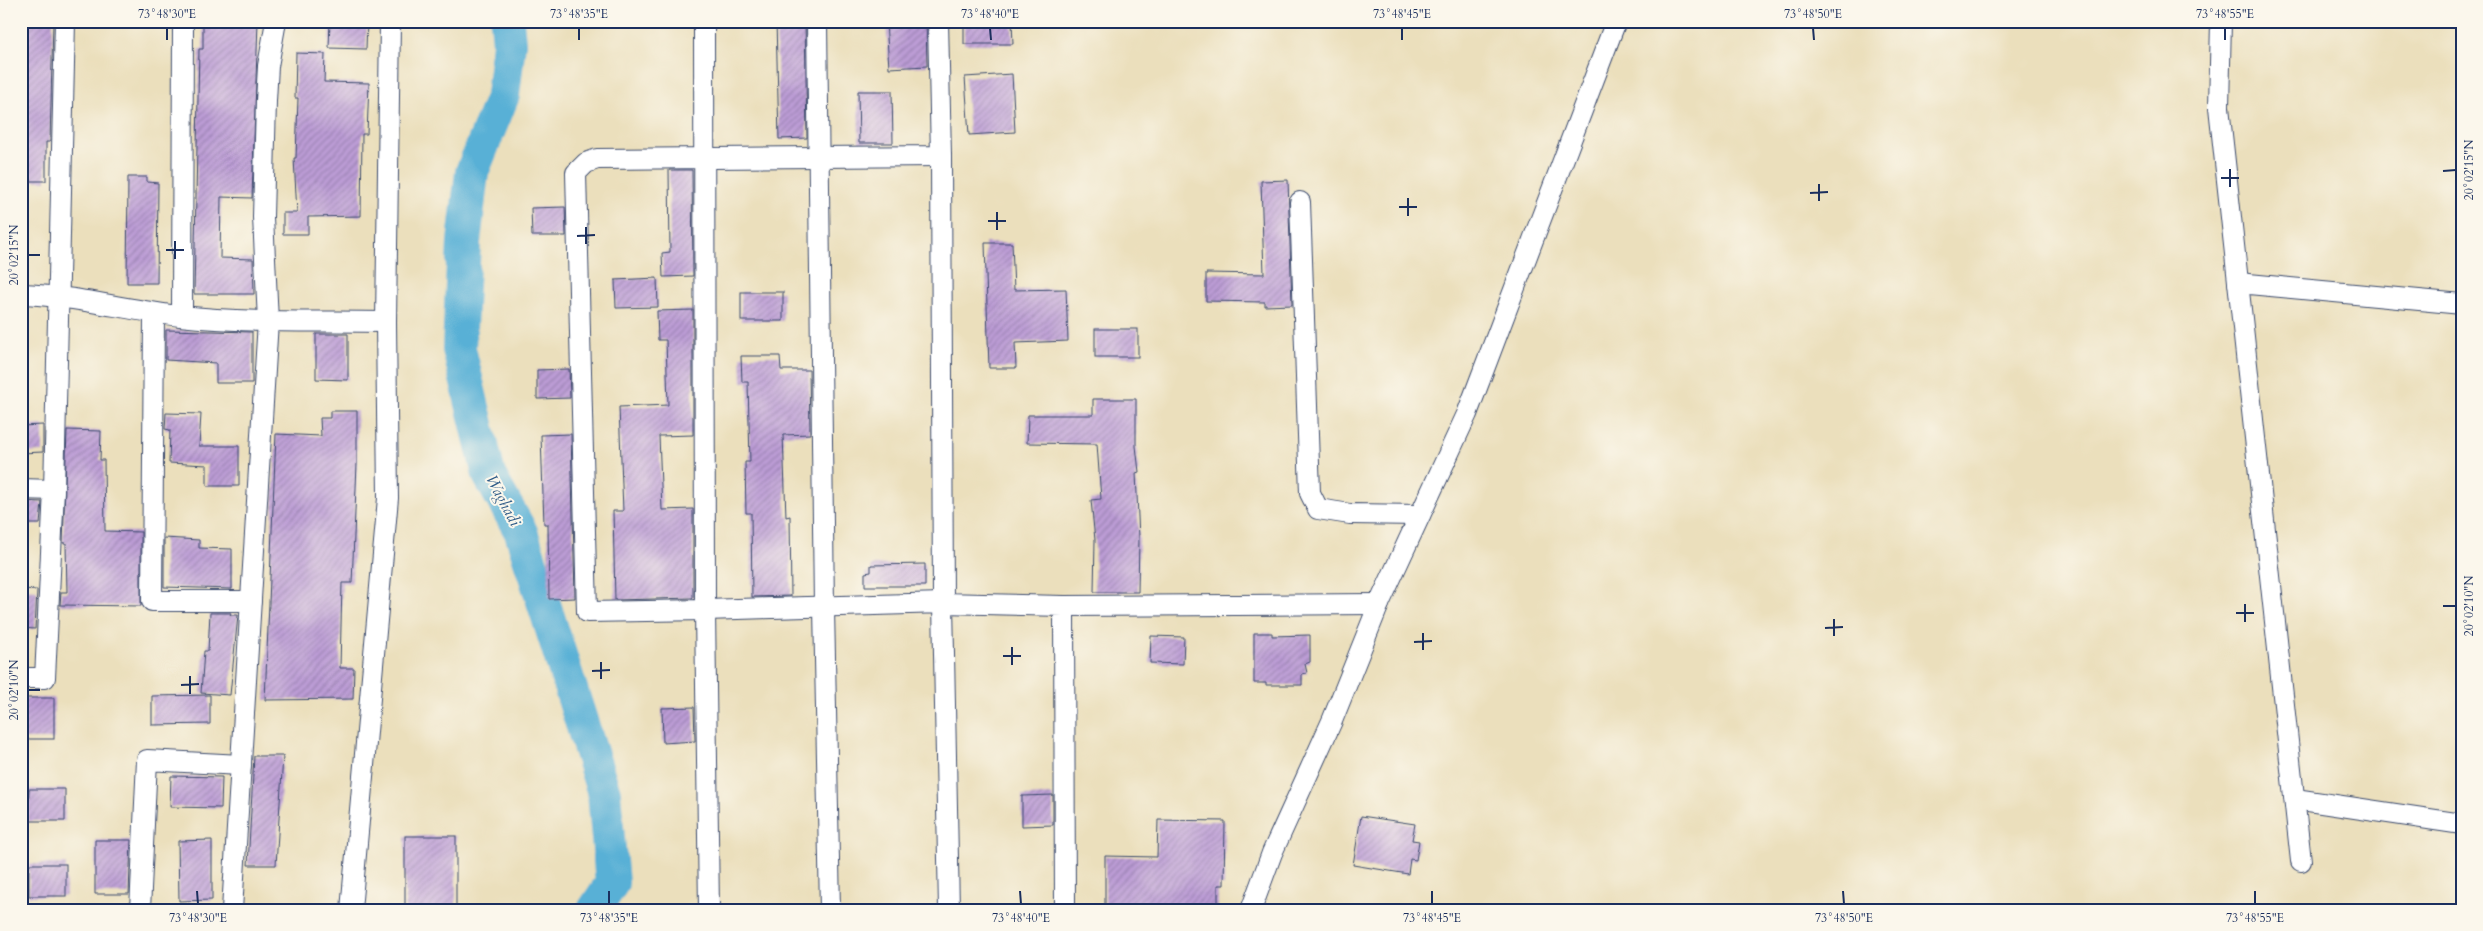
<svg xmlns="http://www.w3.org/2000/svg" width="2483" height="931" font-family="Cardo,serif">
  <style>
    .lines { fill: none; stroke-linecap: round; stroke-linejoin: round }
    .river { stroke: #59b0d6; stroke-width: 34 }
    .building { fill: url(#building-hatch) }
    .minor-casing { stroke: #3a496c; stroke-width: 22 }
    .minor { stroke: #fff; stroke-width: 20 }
    .ticks { fill: none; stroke: #1b2f5e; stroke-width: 2 }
    .labels { text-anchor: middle; stroke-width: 4; stroke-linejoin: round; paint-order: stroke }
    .water-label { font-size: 16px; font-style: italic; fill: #315c88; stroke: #fbf7ec }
    .neatline { fill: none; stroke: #1b2f5e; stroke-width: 2 }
    .ticks-label { font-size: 12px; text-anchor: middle; fill: #1b2f5e }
  </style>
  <defs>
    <pattern id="building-hatch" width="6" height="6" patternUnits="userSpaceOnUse" patternTransform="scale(1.25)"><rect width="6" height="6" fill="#bc9cd5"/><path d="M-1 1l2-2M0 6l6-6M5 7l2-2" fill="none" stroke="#9880b0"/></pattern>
  </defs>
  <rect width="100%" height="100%" fill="#fbf7ec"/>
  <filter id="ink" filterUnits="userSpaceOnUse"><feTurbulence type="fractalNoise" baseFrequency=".02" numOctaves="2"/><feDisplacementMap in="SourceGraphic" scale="10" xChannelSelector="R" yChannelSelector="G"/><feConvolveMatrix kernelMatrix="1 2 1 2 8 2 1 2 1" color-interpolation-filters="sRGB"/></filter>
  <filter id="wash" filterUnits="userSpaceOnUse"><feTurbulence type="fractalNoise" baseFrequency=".0096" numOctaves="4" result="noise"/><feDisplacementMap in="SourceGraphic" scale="20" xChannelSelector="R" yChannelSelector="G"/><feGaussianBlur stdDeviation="1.12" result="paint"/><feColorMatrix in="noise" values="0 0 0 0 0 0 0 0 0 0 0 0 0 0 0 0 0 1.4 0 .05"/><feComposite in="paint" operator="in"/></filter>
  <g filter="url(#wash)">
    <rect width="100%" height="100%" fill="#ebdfbc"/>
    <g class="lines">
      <path class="river" d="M507,21L509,43L503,95L472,172L464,242L459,349L489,475L521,532L604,793L612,883L594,910"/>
    </g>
    <g id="blocks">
      <g class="building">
        <path d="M24,21H53L50,142H46V181H21Z"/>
        <path d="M203,21H258L252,198L221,197L220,258L253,259L254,294H194L199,49H203Z"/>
        <path d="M330,21H367L366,49L329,48Z"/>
        <path d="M776,21H805L807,138L779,139Z"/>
        <path d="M886,21H926L927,66L889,68Z"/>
        <path d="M964,21H1012L1013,44H964Z"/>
        <path d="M296,53L325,54L324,82L369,83L367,134H362L361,216L308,217V234H283V213H297L294,158H296L298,98H295Z"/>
        <path d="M1012,74L1015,132L969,135L965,77Z"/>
        <path d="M858,91H892L893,143H859Z"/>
        <path d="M669,170H692L693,276L663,277L662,253L670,252Z"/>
        <path d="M128,177H147V182L158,183L157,283H127Z"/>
        <path d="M1288,180L1292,305L1265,306V302L1206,301V273L1264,274L1261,181Z"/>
        <path d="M565,207L566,236H532L531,208Z"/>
        <path d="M985,243H1012L1014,290L1066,289L1068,341L1015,343L1016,368H989Z"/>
        <path d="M657,278L658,307L616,308L615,280Z"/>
        <rect x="741" y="292" width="42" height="29"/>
        <path d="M693,310V435L659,436L662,510L693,509V598L615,600L613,511H623L619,407L668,405L666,340H658L657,311Z"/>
        <rect x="1095" y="329" width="43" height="28"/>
        <path d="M166,330L252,332V383H216V363L166,360Z"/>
        <path d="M316,334H348V380L316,379Z"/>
        <path d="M741,356H780L781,370H809L810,434L783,435L786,517L790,516L791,596L752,597L751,513H746L745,462H750L748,382H742Z"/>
        <path d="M569,369L570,398L537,399V370Z"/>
        <path d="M1093,399H1136V446L1139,472L1136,473L1139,538L1138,592H1094L1095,540L1091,500L1101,499L1097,444L1027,443L1028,415H1093Z"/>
        <path d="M330,411H357V464L352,583H342L340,668H354L353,699L265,700L276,434L321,436L320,418H330Z"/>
        <path d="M166,413L201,414L199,446H239V486H207V465L169,463L170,430L165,429Z"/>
        <path d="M43,425V452L21,453V426Z"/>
        <path d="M67,430L101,431L100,460H104L105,531L141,532V606L60,605L61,592H67L66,543H63Z"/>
        <path d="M571,434L575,598L549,599L548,524H544L541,435Z"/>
        <path d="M21,501L42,502L40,524H21Z"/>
        <path d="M164,538L199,540V548L232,549V589L164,587Z"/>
        <path d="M925,564V586H865V573L871,572V565Z"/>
        <path d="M21,589L37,590L35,629L21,628Z"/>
        <path d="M210,613H231L230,615H238L230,695L201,693L204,651H208Z"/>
        <path d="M1254,633H1272V636L1310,635V662L1305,664L1307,673L1302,674V685H1266V683H1254Z"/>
        <path d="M1151,636L1184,637L1183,664L1150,663Z"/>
        <path d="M210,695V724L152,725V696Z"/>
        <rect x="21" y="698" width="33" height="41"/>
        <path d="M694,707L695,741L663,743L662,708Z"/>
        <path d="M254,756H283L276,865H248Z"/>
        <path d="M171,776L222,777L221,808L170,807Z"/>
        <path d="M29,789H65V821H28Z"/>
        <path d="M1053,795V825L1022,826V796Z"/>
        <path d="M1361,816L1415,824L1412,840L1419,841L1416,860L1410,859L1408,874L1353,865Z"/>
        <path d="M1158,820L1225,821L1224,885H1218V910H1105V856L1157,857Z"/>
        <rect x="405" y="836" width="51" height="74"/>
        <path d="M95,840H131L129,894H95Z"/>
        <path d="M212,840V900L179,901L178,841Z"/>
        <rect x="29" y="864" width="37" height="32"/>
      </g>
    </g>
  </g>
  <g filter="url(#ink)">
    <use href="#blocks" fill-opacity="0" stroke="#3a496c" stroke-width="1"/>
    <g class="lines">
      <defs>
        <g id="minor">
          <path d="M704,21L705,610L587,612L576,173L586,163L597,159L941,156L938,21"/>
          <path d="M817,21L824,608L830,910"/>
          <path d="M2221,21L2219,107L2301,861"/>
          <path d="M941,156L943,603L1064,606L1065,910"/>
          <path d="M1300,202L1310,493L1318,509L1350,514L1420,515"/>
          <path d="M2238,283L2462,304"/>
          <path d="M21,294C75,296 127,310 180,316C248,323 318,321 386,322"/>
          <path d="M154,313L152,601H251"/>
          <path d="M182,316L183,21"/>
          <path d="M21,489L54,490"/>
          <path d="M1064,606L1379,604"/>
          <path d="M21,678H45L54,490L65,21"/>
          <path d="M2295,799L2462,824"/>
          <path d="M140,910L147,760L241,765"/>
          <path d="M232,910L268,321L263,217L266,101L268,66L276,21"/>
          <path d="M351,910L388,498L386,322L390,21"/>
          <path d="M709,910L705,610L943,603L949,910"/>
          <path d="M1251,910L1272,853L1332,721L1379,604L1467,414L1616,21"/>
        </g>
      </defs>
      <use href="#minor" class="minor-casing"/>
      <use href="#minor" class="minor"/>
    </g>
  </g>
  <path class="ticks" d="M167,28V40M579,28V40M990,28L991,40M1402,28V40M1813,28L1814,40M2225,28V40M2230,169V187M2443,171L2456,170M2221,178H2239M1819,184V201M1810,193L1828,192M1408,198V216M1399,207H1417M997,212V230M988,221H1006M586,227V244M577,236L595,235M175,241V259M166,250H184M28,255H40M2245,604V622M2443,606H2456M2236,613H2254M1834,619V636M1825,628L1843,627M1423,633V650M1414,642L1432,641M1012,647V665M1003,656H1021M601,662V679M592,671L610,670M190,676V694M181,685L199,684M28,690H40M197,891L198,904M609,891V904M1020,891L1021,904M1432,891V904M1843,891L1844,904M2255,891V904"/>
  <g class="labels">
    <g class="water-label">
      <text transform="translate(504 500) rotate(62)" y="6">Waghadi</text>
    </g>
  </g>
  <rect width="2483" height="931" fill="none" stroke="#fbf7ec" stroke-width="55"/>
  <rect x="28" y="28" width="2428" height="876" class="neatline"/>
  <g class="ticks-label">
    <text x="167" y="18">73°48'30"E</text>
    <text x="579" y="18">73°48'35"E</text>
    <text x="990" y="18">73°48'40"E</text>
    <text x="1402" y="18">73°48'45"E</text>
    <text x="1813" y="18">73°48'50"E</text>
    <text x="2225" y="18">73°48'55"E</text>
    <text transform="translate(2469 170) rotate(-90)" y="4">20°02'15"N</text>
    <text transform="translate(14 255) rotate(-90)" y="4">20°02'15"N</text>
    <text transform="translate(2469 606) rotate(-90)" y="4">20°02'10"N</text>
    <text transform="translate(14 690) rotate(-90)" y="4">20°02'10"N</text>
    <text x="198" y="922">73°48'30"E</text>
    <text x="609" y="922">73°48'35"E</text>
    <text x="1021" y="922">73°48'40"E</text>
    <text x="1432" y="922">73°48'45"E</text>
    <text x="1844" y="922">73°48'50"E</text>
    <text x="2255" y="922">73°48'55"E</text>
  </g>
</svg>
